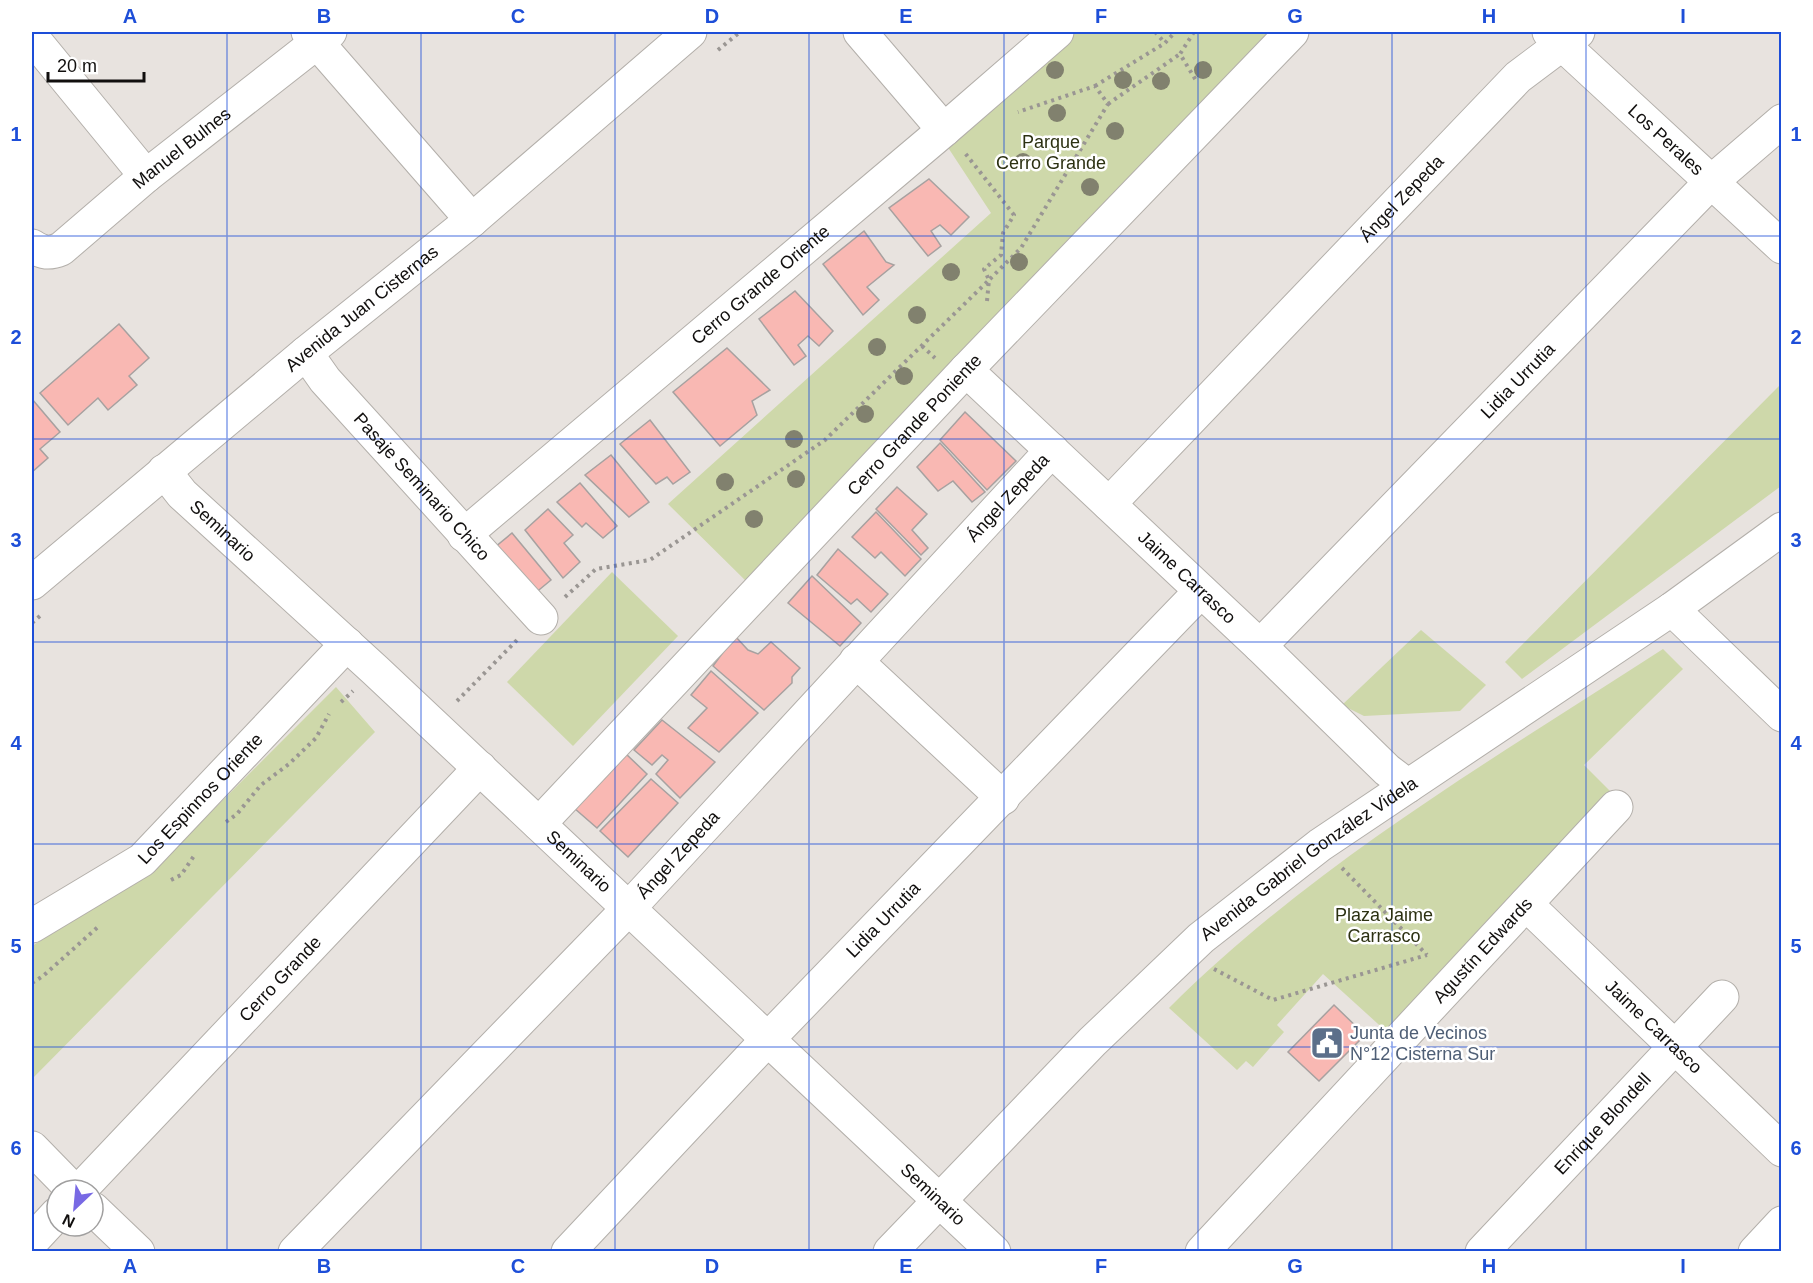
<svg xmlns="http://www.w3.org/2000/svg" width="1813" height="1283" font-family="Helvetica,sans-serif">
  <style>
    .green { fill: #ced8aa }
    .building { fill: #f9b8b3; stroke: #a7a1a0; stroke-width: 1.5 }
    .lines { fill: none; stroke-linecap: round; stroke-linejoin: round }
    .street-casing { stroke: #b3afaa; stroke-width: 35 }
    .secondary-casing { stroke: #b3afaa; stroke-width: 35 }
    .primary-casing { stroke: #b3afaa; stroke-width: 35 }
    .path { stroke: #9a9693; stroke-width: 4; stroke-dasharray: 3 4.5; stroke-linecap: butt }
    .street { stroke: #fff; stroke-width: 33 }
    .secondary { stroke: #fff; stroke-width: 33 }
    .primary { stroke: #fff; stroke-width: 33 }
    .tree { fill: #81816e }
    .grid { fill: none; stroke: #1d4ed8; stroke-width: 1.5; stroke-opacity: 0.55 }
    .labels { text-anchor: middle; stroke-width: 5; stroke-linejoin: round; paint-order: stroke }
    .street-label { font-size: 18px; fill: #110f0e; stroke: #fff }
    .park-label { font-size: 18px; fill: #2c3112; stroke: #fff }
    .service-label { font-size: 18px; fill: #4e5e75; stroke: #fff; text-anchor: start }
    .neatline { fill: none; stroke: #1d4ed8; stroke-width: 2 }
    .grid-label { font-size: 20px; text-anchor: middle; font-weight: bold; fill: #1d4ed8 }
  </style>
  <rect width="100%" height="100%" fill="#e8e3df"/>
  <g class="green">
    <path d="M1066,32H1288L750,585L668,504L991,213L947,146Z"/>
    <path d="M1781,384V486L1522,679L1505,662Z"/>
    <path d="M612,572L678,636L573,746L507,682Z"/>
    <path d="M1421,630L1486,685L1460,711L1364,716L1342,705Z"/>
    <path d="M1663,649L1683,669L1584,765L1613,794L1388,1033L1323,974L1277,1025L1284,1032L1253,1067L1246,1061L1237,1070L1169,1008C1313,864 1492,760 1663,649Z"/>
    <path d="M336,687L375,732L32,1079V946L152,871Z"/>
  </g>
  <g class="building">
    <path d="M929,179L969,217L951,235L940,225L931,231L941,246L928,256L889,208Z"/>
    <path d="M864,231L886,262L894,265L867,287L879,300L863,315L823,264Z"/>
    <path d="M795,291L833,331L819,346L808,336L798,345L806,356L794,365L759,319Z"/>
    <path d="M119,324L149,358L129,376L137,385L108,410L98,398L68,425L40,393Z"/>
    <path d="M727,348L770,390L752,401L757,415L720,446L673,392Z"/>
    <path d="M32,399L60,432L40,449L48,458L32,472Z"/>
    <path d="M965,412L1016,461L987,490L940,440Z"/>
    <path d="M650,420L690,472L673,484L667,477L656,484L620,444Z"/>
    <path d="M940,443L985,492L972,502L953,481L938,491L917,467Z"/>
    <path d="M611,455L649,502L629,517L585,475Z"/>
    <path d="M580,483L617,526L603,538L586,523L582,527L557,502Z"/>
    <path d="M897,487L927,514L912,530L928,548L921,555L876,509Z"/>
    <path d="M548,509L573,535L564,543L580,562L563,578L525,530Z"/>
    <path d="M876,512L921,559L905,576L881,552L875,558L852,537Z"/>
    <path d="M512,533L551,580L528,599L489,552Z"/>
    <path d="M838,549L888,594L871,612L857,599L851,604L817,575Z"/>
    <path d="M812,576L861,623L840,646L788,603Z"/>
    <path d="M735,636L748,650L758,654L771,642L800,668L792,677V683L764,710L713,666Z"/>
    <path d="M711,671L758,713L719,752L688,728L707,708L691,695Z"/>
    <path d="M662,720L715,762L680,798L656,774L668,760L662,755L652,765L634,750Z"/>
    <path d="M625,753L647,774L597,828L574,808Z"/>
    <path d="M651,779L678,803L628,857L600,831Z"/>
    <path d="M1334,1005L1365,1035L1319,1081L1288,1052Z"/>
  </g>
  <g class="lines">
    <defs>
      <g id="street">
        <path d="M308,32L472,220"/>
        <path d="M860,32L944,130"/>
        <path d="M32,37L146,176"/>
        <path id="s1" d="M32,246C43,253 49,254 61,249L146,176L330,32"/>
        <path id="s2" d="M306,353L325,380L541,618"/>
        <path id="s3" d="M966,370L1260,646L1387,770L1408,786"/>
        <path id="s4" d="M1109,504L1518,77L1578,32"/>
        <path id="s5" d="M464,535L944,130L1057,32"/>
        <path d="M1672,609L1782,715"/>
        <path id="s6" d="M1260,646L1711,182L1782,121"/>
        <path d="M856,661L1003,798"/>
        <path id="s7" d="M539,824L966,370L1292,32"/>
        <path id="s8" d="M1526,904L1782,1150"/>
        <path id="s9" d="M32,926L142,860L347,644"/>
        <path d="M32,1148L73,1190"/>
        <path id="s10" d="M80,1190L480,768"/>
        <path d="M93,1209L138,1252"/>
        <path d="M32,1241L57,1214"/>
        <path id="s11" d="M295,1252L629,908L1052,450"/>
        <path id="s12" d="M568,1252L768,1039L1201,591"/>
        <path id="s13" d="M1202,1252L1616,807"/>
        <path id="s14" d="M1482,1252L1722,997"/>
        <path d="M1755,1252L1782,1223"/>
      </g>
      <g id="secondary">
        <path id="s15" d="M1549,32L1782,247"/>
        <path id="s16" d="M164,471L182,494L375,670L994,1252"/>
      </g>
      <g id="primary">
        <path id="s17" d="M32,583L306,353L472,220L690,32"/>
        <path id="s18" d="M890,1252L1092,1042L1201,938L1320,845L1672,609L1782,529"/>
      </g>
    </defs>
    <use href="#street" class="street-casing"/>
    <use href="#secondary" class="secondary-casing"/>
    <use href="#primary" class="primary-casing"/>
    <g class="path">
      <path d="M1155,32L1165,43L1175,32"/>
      <path d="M1194,32L1180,54L1197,82"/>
      <path d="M718,50L740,32"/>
      <path d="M1095,86L1165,43"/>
      <path d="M1108,104L1180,54"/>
      <path d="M987,301L989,280L1021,248L1108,104L1095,86L1018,112"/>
      <path d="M922,346L935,358"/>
      <path d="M565,597L596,569L650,560L825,440L989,280L984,269L1001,255L1003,233L1014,215L965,153"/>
      <path d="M32,623L40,616"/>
      <path d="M457,701L517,640"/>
      <path d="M341,702L353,691"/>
      <path d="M226,822L237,814L261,785L289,764L316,738L329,714"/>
      <path d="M1342,868L1427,955"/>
      <path d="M171,880L181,875L194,856"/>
      <path d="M1214,969L1273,1000L1427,955"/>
      <path d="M32,983L43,976L99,926"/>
    </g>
    <use href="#street" class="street"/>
    <use href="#secondary" class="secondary"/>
    <use href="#primary" class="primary"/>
  </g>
  <g class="tree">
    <circle cx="1055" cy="70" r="9"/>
    <circle cx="1203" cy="70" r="9"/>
    <circle cx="1123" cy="80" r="9"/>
    <circle cx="1161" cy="81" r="9"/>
    <circle cx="1057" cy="113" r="9"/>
    <circle cx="1115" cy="131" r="9"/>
    <circle cx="1023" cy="162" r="9"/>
    <circle cx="1090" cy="187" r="9"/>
    <circle cx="1019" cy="262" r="9"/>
    <circle cx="951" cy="272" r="9"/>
    <circle cx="917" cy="315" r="9"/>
    <circle cx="877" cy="347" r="9"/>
    <circle cx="904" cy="376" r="9"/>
    <circle cx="865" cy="414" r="9"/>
    <circle cx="794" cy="439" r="9"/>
    <circle cx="796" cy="479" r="9"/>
    <circle cx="725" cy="482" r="9"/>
    <circle cx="754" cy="519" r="9"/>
  </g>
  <path class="grid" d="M227,32V1252M421,32V1252M615,32V1252M809,32V1252M1004,32V1252M1198,32V1252M1392,32V1252M1586,32V1252M32,236H1782M32,439H1782M32,642H1782M32,844H1782M32,1047H1782"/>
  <defs>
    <symbol id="civic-square" viewBox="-11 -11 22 22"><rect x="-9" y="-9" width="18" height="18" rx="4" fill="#5c6f8a" stroke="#fff"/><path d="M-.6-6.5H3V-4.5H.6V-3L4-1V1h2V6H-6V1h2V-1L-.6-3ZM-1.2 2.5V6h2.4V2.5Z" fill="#fff"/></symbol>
  </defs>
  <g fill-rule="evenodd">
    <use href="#civic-square" x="1308" y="1024" width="38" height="38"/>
  </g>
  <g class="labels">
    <g class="street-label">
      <text dy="6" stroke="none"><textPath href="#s15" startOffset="159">Los Perales</textPath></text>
      <text dy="6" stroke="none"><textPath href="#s1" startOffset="188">Manuel Bulnes</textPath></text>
      <text dy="6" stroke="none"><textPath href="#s4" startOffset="423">Ángel Zepeda</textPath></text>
      <text dy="6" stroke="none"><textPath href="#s5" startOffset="388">Cerro Grande Oriente</textPath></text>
      <text dy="6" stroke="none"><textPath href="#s17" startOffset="429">Avenida Juan Cisternas</textPath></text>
      <text dy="6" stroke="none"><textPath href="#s6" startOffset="370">Lidia Urrutia</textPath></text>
      <text dy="6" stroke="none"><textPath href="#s7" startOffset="548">Cerro Grande Poniente</textPath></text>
      <text dy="6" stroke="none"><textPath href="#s2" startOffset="177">Pasaje Seminario Chico</textPath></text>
      <text dy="6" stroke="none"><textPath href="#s11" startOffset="1038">Ángel Zepeda</textPath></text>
      <text dy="6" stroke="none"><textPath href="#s16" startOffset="84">Seminario</textPath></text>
      <text dy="6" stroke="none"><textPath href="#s3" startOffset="303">Jaime Carrasco</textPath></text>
      <text dy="6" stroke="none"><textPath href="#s9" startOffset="213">Los Espinnos Oriente</textPath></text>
      <text dy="6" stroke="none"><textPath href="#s11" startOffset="552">Ángel Zepeda</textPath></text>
      <text dy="6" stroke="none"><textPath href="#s18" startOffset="576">Avenida Gabriel González Videla</textPath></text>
      <text dy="6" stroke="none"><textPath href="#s16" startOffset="570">Seminario</textPath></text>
      <text dy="6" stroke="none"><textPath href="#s12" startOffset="458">Lidia Urrutia</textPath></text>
      <text dy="6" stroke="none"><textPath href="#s13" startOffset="412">Agustín Edwards</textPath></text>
      <text dy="6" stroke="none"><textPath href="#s10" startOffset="291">Cerro Grande</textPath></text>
      <text dy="6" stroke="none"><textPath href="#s8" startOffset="177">Jaime Carrasco</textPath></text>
      <text dy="6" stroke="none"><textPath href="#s14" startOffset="176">Enrique Blondell</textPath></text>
      <text dy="6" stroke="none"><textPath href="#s16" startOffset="1056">Seminario</textPath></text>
    </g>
    <g class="park-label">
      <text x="1051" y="148">Parque<tspan x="1051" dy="21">Cerro Grande</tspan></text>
      <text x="1384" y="921">Plaza Jaime<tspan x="1384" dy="21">Carrasco</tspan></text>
    </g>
    <g class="service-label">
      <text x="1350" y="1039">Junta de Vecinos<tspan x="1350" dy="21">N°12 Cisterna Sur</tspan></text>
    </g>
  </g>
  <rect width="1813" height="1283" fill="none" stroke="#ffffff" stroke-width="66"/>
  <g transform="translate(75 1208) rotate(206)"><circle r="28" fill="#ffffff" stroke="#a09f9f" stroke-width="1.5"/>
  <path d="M0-4.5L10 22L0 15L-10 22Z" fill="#7869e4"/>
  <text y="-9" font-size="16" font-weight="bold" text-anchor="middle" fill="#110f0e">N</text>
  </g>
  <path d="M48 72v9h96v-9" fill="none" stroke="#110f0e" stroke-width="3"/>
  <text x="57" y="72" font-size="18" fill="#110f0e" stroke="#ffffff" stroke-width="4.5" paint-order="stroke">20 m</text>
  <rect x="33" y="33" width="1747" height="1217" class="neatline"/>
  <g class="grid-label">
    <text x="130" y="23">A</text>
    <text x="324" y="23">B</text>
    <text x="518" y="23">C</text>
    <text x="712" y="23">D</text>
    <text x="906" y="23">E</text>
    <text x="1101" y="23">F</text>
    <text x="1295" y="23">G</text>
    <text x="1489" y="23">H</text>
    <text x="1683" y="23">I</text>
    <text x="16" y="141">1</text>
    <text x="1796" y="141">1</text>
    <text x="16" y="344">2</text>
    <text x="1796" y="344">2</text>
    <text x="16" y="547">3</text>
    <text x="1796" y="547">3</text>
    <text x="16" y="750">4</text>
    <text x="1796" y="750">4</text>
    <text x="16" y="953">5</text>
    <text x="1796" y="953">5</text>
    <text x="16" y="1155">6</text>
    <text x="1796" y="1155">6</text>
    <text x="130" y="1273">A</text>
    <text x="324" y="1273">B</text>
    <text x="518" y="1273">C</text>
    <text x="712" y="1273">D</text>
    <text x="906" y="1273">E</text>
    <text x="1101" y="1273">F</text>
    <text x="1295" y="1273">G</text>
    <text x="1489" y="1273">H</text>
    <text x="1683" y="1273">I</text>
  </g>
</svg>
